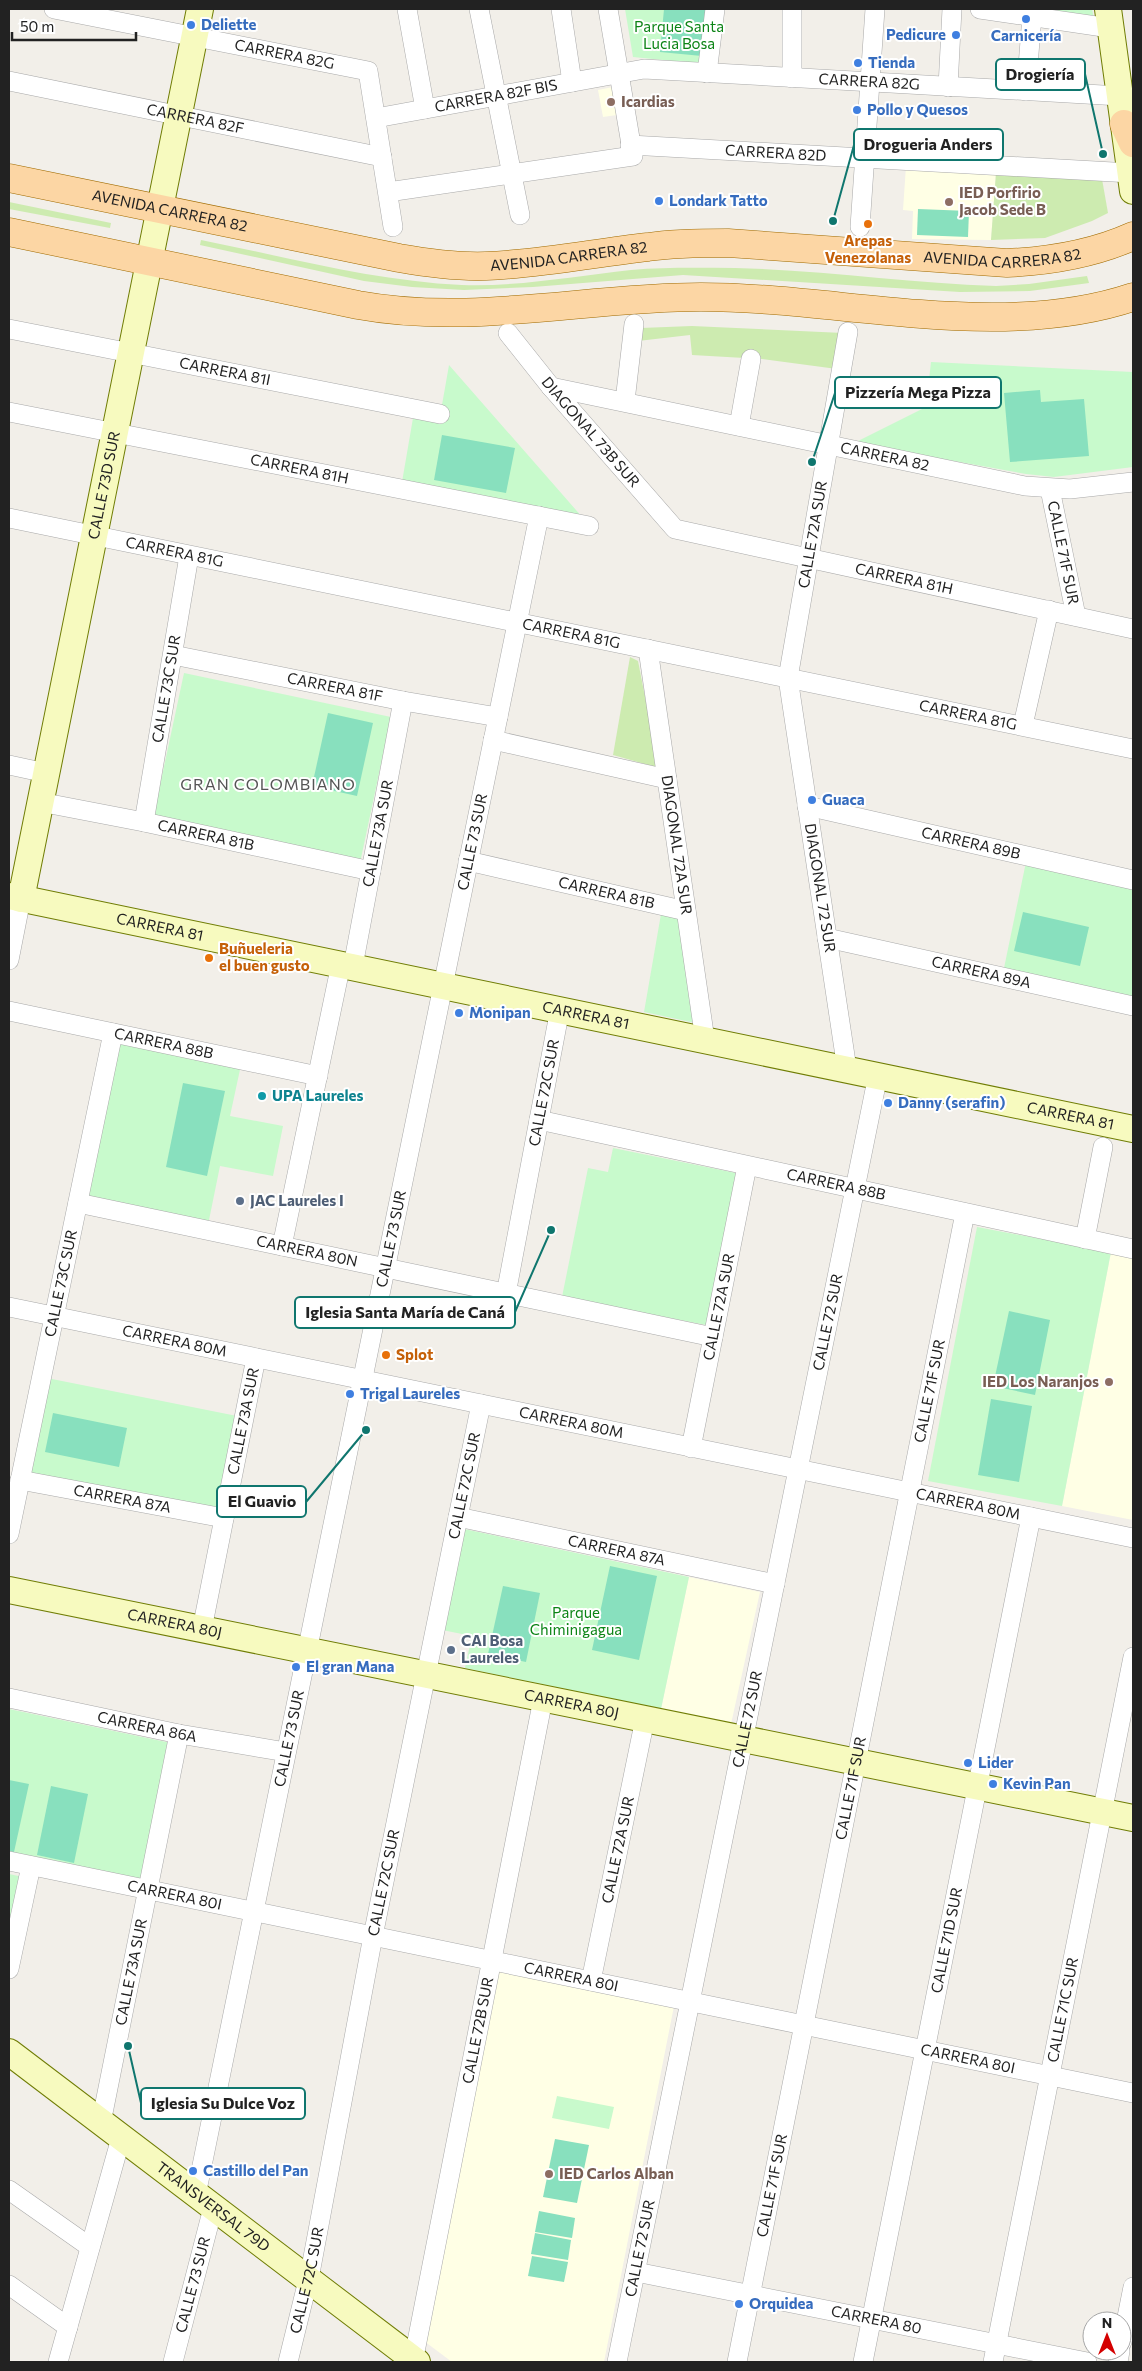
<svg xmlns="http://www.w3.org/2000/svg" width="1142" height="2371" font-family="Commissioner,sans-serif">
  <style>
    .education { fill: #ffffe5 }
    .grass { fill: #cdebb0 }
    .park { fill: #c8facc }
    .pitch { fill: #88e0be }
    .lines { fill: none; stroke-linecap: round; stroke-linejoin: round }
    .street-casing { stroke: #a9a9a9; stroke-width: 20 }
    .secondary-casing { stroke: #707d05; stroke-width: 28 }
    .primary-casing { stroke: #a06b00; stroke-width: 29 }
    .street { stroke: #fff; stroke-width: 19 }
    .secondary { stroke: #f7fabf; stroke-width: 26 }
    .primary { stroke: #fcd6a4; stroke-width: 28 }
    .shop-dot { fill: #3f7fe0; stroke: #fff; stroke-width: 2 }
    .education-dot { fill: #8d6e63; stroke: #fff; stroke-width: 2 }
    .food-dot { fill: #e8710a; stroke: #fff; stroke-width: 2 }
    .culture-dot { fill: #0f9aa8; stroke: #fff; stroke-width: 2 }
    .service-dot { fill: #5c6f8a; stroke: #fff; stroke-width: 2 }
    .labels { text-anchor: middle; stroke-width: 4; stroke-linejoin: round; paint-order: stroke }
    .shop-label { font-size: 15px; font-weight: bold; fill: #366cbe; stroke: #fff; text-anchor: start }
    .park-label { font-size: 15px; fill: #0c8416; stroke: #fff }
    .street-label { font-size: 15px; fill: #222; stroke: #fff }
    .education-label { font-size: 15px; font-weight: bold; fill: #785e54; stroke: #fff; text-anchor: start }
    .food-label { font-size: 15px; font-weight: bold; fill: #c56008; stroke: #fff; text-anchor: start }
    .culture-label { font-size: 15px; font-weight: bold; fill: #0d838f; stroke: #fff; text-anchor: start }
    .service-label { font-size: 15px; font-weight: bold; fill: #4e5e75; stroke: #fff; text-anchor: start }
    .neighbourhood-label { font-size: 16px; letter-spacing: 1px; fill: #555; stroke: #fff }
    .leader { fill: none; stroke: #0f766e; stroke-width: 2 }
    .callout-dot { fill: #0f766e; stroke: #fff; stroke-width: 2 }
    .callout { fill: #fff; stroke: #0f766e; stroke-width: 2 }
    .callout-label { font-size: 16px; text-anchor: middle; font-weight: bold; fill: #222 }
  </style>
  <rect width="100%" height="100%" fill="#f2efe9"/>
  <g class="education">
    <path d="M618,86L624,114L603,117L598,90Z"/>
    <path d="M906,166L996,173L991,240L912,239L913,211L903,210Z"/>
    <path d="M1111,1252L1133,1257V1520L1062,1506Z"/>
    <path d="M689,1577L760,1592L731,1724L661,1709Z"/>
    <path d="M498,1972L674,2006L604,2362H452L424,2341Z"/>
  </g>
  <g class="grass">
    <path d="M996,173L1102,179L1108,213L1092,221L1045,238L991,240Z"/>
    <path d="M9,202L111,223L110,228L9,209Z"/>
    <path d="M201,240C287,257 374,281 462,285C518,287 575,276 631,270C665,267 701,268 735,268C822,270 909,283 996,286L1029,284L1087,276L1089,283L1030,291L960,292L683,275L533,287L464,290L412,287L364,281L200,245Z"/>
    <path d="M692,326L843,333L837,369L762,359L692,355L690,335L638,341L641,328Z"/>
    <path d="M630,657L638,661L659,768L613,755Z"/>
  </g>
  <g class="park">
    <path d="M625,9H710L704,64L633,57Z"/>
    <path d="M1009,9H1092L1094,19Z"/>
    <path d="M931,362L1133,372V467L1054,477L1026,474L854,443L926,407Z"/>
    <path d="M449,365L583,518L402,482L413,418L439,422Z"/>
    <path d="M184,673L391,717L360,863L153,818Z"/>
    <path d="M1026,862L1133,885V997L1004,968Z"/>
    <path d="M661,914L684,919L700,1024L644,1012Z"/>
    <path d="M118,1041L241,1065L230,1116L283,1126L273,1176L220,1166L208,1225L86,1201Z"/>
    <path d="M613,1148L736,1173L706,1325L562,1297L588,1168L608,1172Z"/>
    <path d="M977,1227L1111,1252L1062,1506L928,1481Z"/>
    <path d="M47,1378L237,1416L217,1513L28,1474Z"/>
    <path d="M464,1529L689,1577L661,1709L465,1668L472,1636L442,1630Z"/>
    <path d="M9,1709L171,1743L142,1882L9,1854Z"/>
    <path d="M9,1874L23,1877L9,1942Z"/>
    <path d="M557,2096L614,2107L609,2129L552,2118Z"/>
  </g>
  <g class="pitch">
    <path d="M664,9H707L702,56L660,52Z"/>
    <path d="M918,209L969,211L968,237L917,235Z"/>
    <path d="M1040,390L1041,402L1084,399L1089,456L1010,462L1004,393Z"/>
    <path d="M442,435L515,448L506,493L434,480Z"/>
    <path d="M328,713L373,723L357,796L312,786Z"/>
    <path d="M1023,912L1089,927L1080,966L1014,951Z"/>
    <path d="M183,1083L225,1091L207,1176L166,1167Z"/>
    <path d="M1009,1311L1050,1320L1035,1395L993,1386Z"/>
    <path d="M991,1399L1032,1406L1019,1482L978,1475Z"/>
    <path d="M53,1413L127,1428L119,1467L45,1452Z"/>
    <path d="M610,1566L657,1576L639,1660L592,1650Z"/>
    <path d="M503,1586L540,1593L526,1662L488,1654Z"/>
    <path d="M9,1780L29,1784L14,1852L9,1851Z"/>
    <path d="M51,1786L88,1794L74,1863L37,1855Z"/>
    <path d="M555,2139L589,2145L577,2203L543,2197Z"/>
    <path d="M539,2211L575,2218L572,2238L535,2232Z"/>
    <path d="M535,2233L571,2240L568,2260L531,2254Z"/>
    <path d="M532,2256L568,2262L564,2282L528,2276Z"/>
  </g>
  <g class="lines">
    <defs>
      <g id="street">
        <path id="s1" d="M54,9L368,71L393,227"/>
        <path d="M407,9L425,109"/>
        <path d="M479,9L520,215"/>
        <path d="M561,9L572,82"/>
        <path d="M792,9V78"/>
        <path d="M980,9L1110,28"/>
        <path d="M707,73L715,9"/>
        <path id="s2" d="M9,81L382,157"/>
        <path d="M948,87L952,9"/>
        <path d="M1026,91L1032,16"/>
        <path id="s3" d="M376,118L644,69L1120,96"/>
        <path id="s4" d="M630,145L1131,173"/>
        <path d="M388,192L633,156L608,9"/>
        <path d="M860,227L875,9"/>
        <path id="s5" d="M9,329L440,414"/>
        <path id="s6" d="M508,333L551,387L675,529L1133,629"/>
        <path id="s7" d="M551,387L1025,486L1070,489L1133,482"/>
        <path d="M625,401L634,324"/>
        <path id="s8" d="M9,412L589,526"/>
        <path d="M739,426L751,359"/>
        <path id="s9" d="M1050,489L1076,616"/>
        <path id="s10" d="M9,518L1133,749"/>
        <path id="s11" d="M648,649L705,1040"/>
        <path id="s12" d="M173,655L403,701L498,717"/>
        <path d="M1023,725L1049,610"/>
        <path d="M493,740L667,779"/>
        <path d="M9,765L46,773"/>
        <path id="s13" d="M40,802L144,822L371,871"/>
        <path id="s14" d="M807,806L1133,880"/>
        <path id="s15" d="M144,822L189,556"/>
        <path id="s16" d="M468,861L686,911"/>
        <path id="s17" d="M827,938L1133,1006"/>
        <path d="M9,960L21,899"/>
        <path id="s18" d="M353,966L403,701"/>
        <path id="s19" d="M9,1011L318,1076"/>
        <path id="s20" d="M847,1069L788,678L848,332"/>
        <path id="s21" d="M539,1120L1133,1249"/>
        <path id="s22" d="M78,1203L713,1337"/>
        <path d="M1085,1239L1103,1147"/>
        <path d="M282,1246L341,964"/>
        <path id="s23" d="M506,1294L560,1009"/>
        <path id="s24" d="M9,1307L1133,1538"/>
        <path id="s25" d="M691,1448L747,1166"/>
        <path id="s26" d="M20,1480L224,1518"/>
        <path id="s27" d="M458,1517L775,1584"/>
        <path id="s28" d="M9,1534L113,1033"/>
        <path id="s29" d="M202,1629L256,1358"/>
        <path id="s30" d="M9,1698L179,1734L286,1752"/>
        <path id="s31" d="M9,1861L1133,2093"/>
        <path d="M9,1969L31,1866"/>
        <path id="s32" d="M591,1981L645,1719"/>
        <path id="s33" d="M101,2123L179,1734"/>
        <path d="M9,2190L90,2247"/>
        <path id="s34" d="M196,2195L539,516"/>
        <path id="s35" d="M636,2272L1087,2362"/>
        <path d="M9,2285L68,2327"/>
        <path d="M1122,2342L1133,2287"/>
        <path d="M58,2362L121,2138"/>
        <path id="s36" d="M173,2362L213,2208"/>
        <path id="s37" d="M288,2362L311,2268L373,1936L481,1404"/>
        <path id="s38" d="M413,2362L543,1699"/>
        <path id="s39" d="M617,2362L878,1075"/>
        <path id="s40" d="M737,2362L965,1213"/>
        <path id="s41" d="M863,2362L1031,1517"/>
        <path id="s42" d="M993,2362L1133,1657"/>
        <path d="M1118,2362L1120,2351"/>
      </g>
      <g id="secondary">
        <path d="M1108,9L1133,191"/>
        <path id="s43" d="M9,896L1133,1129"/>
        <path id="s44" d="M21,899L200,9"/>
        <path id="s45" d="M9,1590L1133,1818"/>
        <path id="s46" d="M9,2052L417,2362"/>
      </g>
      <g id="primary">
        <path d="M1124,124L1133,143"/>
        <path id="s47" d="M9,178L399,258C427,263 457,267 486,266C541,264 594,253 648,247C675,243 702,243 728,243L1007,263C1051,261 1093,254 1133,236"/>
        <path d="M9,232L358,305C472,326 586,297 701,297C840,297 999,342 1133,297"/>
      </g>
    </defs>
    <use href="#street" class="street-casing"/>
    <use href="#secondary" class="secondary-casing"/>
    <use href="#primary" class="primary-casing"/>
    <use href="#street" class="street"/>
    <use href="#secondary" class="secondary"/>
    <use href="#primary" class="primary"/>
  </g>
  <g class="shop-dot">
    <circle cx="1026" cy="19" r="5"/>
    <circle cx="191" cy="25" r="5"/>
    <circle cx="956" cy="35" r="5"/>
    <circle cx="858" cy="63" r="5"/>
    <circle cx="857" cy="110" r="5"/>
    <circle cx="659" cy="201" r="5"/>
    <circle cx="812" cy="800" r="5"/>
    <circle cx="459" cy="1013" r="5"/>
    <circle cx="888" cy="1103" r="5"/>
    <circle cx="350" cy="1394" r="5"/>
    <circle cx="296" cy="1667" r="5"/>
    <circle cx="968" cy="1763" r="5"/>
    <circle cx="993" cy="1784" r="5"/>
    <circle cx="193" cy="2171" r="5"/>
    <circle cx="739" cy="2304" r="5"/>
  </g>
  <g class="education-dot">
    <circle cx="611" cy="102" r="5"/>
    <circle cx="949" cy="202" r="5"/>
    <circle cx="1109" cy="1382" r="5"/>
    <circle cx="549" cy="2174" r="5"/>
  </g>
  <g class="food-dot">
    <circle cx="868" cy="224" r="5"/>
    <circle cx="209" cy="958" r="5"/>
    <circle cx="386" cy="1355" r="5"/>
  </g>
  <circle class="culture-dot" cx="262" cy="1096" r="5"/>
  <g class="service-dot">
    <circle cx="240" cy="1201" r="5"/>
    <circle cx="451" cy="1650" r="5"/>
  </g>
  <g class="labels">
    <g class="shop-label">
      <text x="201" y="30">Deliette</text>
      <text x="946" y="40" text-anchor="end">Pedicure</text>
      <text x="1026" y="41" text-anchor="middle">Carnicería</text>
      <text x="868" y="68">Tienda</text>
      <text x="867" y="115">Pollo y Quesos</text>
      <text x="669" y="206">Londark Tatto</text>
      <text x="822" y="805">Guaca</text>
      <text x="469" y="1018">Monipan</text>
      <text x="898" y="1108">Danny (serafin)</text>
      <text x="360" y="1399">Trigal Laureles</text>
      <text x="306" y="1672">El gran Mana</text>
      <text x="978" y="1768">Lider</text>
      <text x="1003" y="1789">Kevin Pan</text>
      <text x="203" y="2176">Castillo del Pan</text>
      <text x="749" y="2309">Orquidea</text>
    </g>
    <g class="park-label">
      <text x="679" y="32">Parque Santa<tspan x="679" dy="17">Lucia Bosa</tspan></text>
      <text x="576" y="1618">Parque<tspan x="576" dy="17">Chiminigagua</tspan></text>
    </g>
    <g class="street-label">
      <text dy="5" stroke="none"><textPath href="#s1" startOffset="235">CARRERA 82G</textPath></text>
      <text dy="5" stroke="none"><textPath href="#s3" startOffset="498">CARRERA 82G</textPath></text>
      <text dy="5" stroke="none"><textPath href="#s3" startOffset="122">CARRERA 82F BIS</textPath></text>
      <text dy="5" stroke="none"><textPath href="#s2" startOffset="190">CARRERA 82F</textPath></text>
      <text dy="5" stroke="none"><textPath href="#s4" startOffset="146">CARRERA 82D</textPath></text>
      <text dy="5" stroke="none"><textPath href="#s47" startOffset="164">AVENIDA CARRERA 82</textPath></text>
      <text dy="5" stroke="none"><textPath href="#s47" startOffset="1004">AVENIDA CARRERA 82</textPath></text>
      <text dy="5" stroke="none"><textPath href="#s47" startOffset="569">AVENIDA CARRERA 82</textPath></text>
      <text dy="5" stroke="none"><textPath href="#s5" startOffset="220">CARRERA 81I</textPath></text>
      <text dy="5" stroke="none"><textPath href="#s6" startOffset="129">DIAGONAL 73B SUR</textPath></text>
      <text dy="5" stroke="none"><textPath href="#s7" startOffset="341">CARRERA 82</textPath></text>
      <text dy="5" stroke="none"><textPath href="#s8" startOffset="296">CARRERA 81H</textPath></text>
      <text dy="5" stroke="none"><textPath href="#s44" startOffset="422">CALLE 73D SUR</textPath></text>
      <text dy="5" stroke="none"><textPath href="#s20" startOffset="541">CALLE 72A SUR</textPath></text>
      <text dy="5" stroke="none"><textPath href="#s10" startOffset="169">CARRERA 81G</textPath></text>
      <text dy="5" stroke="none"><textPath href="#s9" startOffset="65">CALLE 71F SUR</textPath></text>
      <text dy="5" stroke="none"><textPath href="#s6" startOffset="492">CARRERA 81H</textPath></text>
      <text dy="5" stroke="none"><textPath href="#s10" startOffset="574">CARRERA 81G</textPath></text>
      <text dy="5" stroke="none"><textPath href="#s12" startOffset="165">CARRERA 81F</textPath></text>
      <text dy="5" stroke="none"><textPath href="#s15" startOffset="135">CALLE 73C SUR</textPath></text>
      <text dy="5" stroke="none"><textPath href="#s10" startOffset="979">CARRERA 81G</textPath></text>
      <text dy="5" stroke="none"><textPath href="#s18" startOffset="135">CALLE 73A SUR</textPath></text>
      <text dy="5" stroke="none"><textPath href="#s13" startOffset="169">CARRERA 81B</textPath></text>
      <text dy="5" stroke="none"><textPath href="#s34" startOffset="1381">CALLE 73 SUR</textPath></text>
      <text dy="5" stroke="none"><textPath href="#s14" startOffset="168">CARRERA 89B</textPath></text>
      <text dy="5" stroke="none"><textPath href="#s11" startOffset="198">DIAGONAL 72A SUR</textPath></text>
      <text transform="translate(820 888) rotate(81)" y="5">DIAGONAL 72 SUR</text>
      <text dy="5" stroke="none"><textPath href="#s16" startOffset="142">CARRERA 81B</textPath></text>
      <text dy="5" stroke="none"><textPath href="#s43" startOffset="154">CARRERA 81</textPath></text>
      <text dy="5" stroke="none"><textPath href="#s17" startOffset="158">CARRERA 89A</textPath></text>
      <text dy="5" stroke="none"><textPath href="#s43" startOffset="589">CARRERA 81</textPath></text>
      <text dy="5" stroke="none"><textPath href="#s19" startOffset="158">CARRERA 88B</textPath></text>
      <text dy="5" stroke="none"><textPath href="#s23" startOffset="205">CALLE 72C SUR</textPath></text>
      <text dy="5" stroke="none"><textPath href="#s43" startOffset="1084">CARRERA 81</textPath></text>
      <text dy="5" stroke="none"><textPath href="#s21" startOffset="304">CARRERA 88B</textPath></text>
      <text dy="5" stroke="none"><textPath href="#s34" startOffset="976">CALLE 73 SUR</textPath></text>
      <text dy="5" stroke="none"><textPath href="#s22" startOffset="234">CARRERA 80N</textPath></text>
      <text dy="5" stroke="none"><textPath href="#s28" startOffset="256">CALLE 73C SUR</textPath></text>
      <text dy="5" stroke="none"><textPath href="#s25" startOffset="144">CALLE 72A SUR</textPath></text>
      <text dy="5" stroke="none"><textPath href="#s39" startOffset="1061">CALLE 72 SUR</textPath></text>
      <text dy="5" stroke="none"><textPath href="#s24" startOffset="169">CARRERA 80M</textPath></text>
      <text dy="5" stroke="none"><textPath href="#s40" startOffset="990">CALLE 71F SUR</textPath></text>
      <text dy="5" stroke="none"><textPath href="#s29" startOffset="212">CALLE 73A SUR</textPath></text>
      <text dy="5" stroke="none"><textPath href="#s24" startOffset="574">CARRERA 80M</textPath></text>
      <text dy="5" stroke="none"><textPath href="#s37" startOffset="894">CALLE 72C SUR</textPath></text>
      <text dy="5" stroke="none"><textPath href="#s26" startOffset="104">CARRERA 87A</textPath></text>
      <text dy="5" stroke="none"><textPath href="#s24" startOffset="979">CARRERA 80M</textPath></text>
      <text dy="5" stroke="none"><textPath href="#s27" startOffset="162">CARRERA 87A</textPath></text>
      <text dy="5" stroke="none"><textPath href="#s45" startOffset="169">CARRERA 80J</textPath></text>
      <text dy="5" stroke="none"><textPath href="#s45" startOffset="574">CARRERA 80J</textPath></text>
      <text dy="5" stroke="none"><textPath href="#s39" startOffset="656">CALLE 72 SUR</textPath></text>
      <text dy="5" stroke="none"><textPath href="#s30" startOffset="141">CARRERA 86A</textPath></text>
      <text dy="5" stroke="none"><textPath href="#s34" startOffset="466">CALLE 73 SUR</textPath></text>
      <text dy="5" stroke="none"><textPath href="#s40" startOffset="585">CALLE 71F SUR</textPath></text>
      <text dy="5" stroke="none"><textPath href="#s32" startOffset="134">CALLE 72A SUR</textPath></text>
      <text dy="5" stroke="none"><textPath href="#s37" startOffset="489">CALLE 72C SUR</textPath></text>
      <text dy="5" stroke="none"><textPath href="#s31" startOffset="169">CARRERA 80I</textPath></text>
      <text dy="5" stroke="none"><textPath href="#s41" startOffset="430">CALLE 71D SUR</textPath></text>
      <text dy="5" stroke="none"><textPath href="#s33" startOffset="154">CALLE 73A SUR</textPath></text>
      <text dy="5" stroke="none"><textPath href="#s31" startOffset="574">CARRERA 80I</textPath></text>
      <text dy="5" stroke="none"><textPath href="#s42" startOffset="359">CALLE 71C SUR</textPath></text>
      <text dy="5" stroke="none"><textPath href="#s38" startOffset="338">CALLE 72B SUR</textPath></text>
      <text dy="5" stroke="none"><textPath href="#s31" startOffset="979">CARRERA 80I</textPath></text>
      <text dy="5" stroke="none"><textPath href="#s40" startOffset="180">CALLE 71F SUR</textPath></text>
      <text dy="5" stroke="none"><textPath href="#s46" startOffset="256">TRANSVERSAL 79D</textPath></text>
      <text dy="5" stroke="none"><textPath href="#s39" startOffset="116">CALLE 72 SUR</textPath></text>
      <text dy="5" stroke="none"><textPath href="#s37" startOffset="84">CALLE 72C SUR</textPath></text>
      <text dy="5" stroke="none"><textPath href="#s36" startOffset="80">CALLE 73 SUR</textPath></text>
      <text dy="5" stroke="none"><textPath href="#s35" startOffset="245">CARRERA 80</textPath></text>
    </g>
    <g class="education-label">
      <text x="621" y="107">Icardias</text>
      <text x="959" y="198">IED Porfirio<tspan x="959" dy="17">Jacob Sede B</tspan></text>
      <text x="1099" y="1387" text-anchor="end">IED Los Naranjos</text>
      <text x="559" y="2179">IED Carlos Alban</text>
    </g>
    <g class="food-label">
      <text x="868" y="246" text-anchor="middle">Arepas<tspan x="868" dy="17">Venezolanas</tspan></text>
      <text x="219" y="954">Buñueleria<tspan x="219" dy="17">el buen gusto</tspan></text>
      <text x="396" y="1360">Splot</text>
    </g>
    <g class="culture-label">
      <text x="272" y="1101">UPA Laureles</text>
    </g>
    <g class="service-label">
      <text x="250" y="1206">JAC Laureles I</text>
      <text x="461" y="1646">CAI Bosa<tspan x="461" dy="17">Laureles</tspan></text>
    </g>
    <g class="neighbourhood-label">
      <text x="268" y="790">GRAN COLOMBIANO</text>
    </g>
  </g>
  <path class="leader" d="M1103 154L1085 74M833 221L854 145M812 462L835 393M551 1230L515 1312M366 1430L306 1502M128 2046L141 2103"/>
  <g class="callout-dot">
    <circle cx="1103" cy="154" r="5"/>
    <circle cx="833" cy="221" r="5"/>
    <circle cx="812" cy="462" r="5"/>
    <circle cx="551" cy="1230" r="5"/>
    <circle cx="366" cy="1430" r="5"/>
    <circle cx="128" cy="2046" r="5"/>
  </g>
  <g class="callout">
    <rect x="996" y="59" width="89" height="31" rx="5"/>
    <rect x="854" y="129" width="149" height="31" rx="5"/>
    <rect x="835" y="377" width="166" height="31" rx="5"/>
    <rect x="295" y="1297" width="220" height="31" rx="5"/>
    <rect x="217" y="1486" width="89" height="31" rx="5"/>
    <rect x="141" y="2088" width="164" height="31" rx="5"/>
  </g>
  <g class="callout-label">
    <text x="1040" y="80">Drogiería</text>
    <text x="928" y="150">Drogueria Anders</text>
    <text x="918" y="398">Pizzería Mega Pizza</text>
    <text x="405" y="1318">Iglesia Santa María de Caná</text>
    <text x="262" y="1507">El Guavio</text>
    <text x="223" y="2109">Iglesia Su Dulce Voz</text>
  </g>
  <rect width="1142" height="2371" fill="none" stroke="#222222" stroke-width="20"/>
  <g transform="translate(1107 2336)"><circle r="24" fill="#ffffff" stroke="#a7a7a7"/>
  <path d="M0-4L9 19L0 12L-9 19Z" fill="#d40000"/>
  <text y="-8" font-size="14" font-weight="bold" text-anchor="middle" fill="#222222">N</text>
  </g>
  <path d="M12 32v8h124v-8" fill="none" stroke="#222222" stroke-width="2.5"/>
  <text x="20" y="32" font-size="15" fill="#222222" stroke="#ffffff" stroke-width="4" paint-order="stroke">50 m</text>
</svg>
